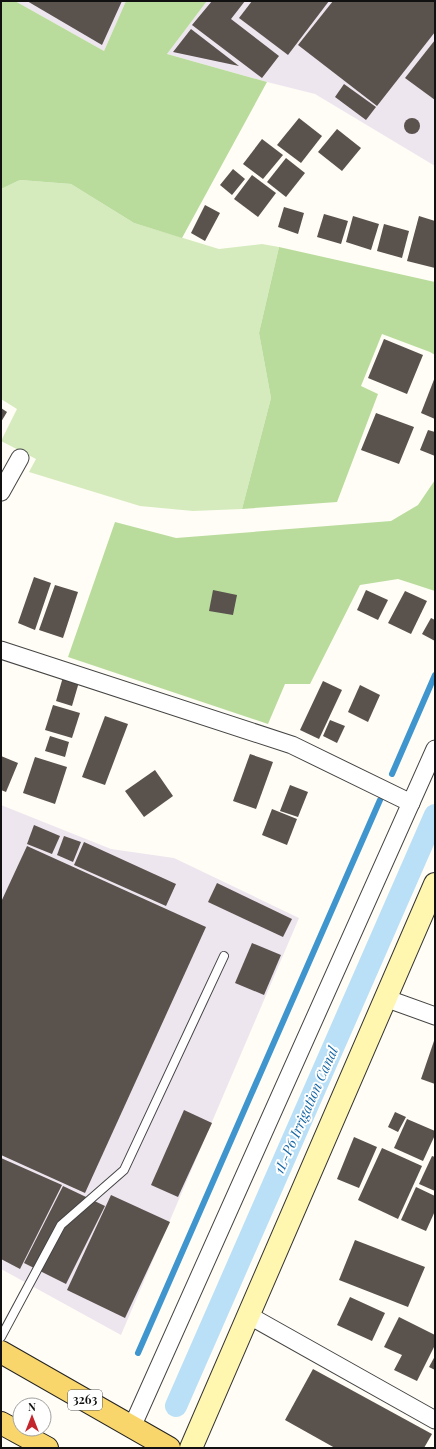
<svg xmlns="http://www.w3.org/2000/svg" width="436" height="1449" font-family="'Playfair Display',serif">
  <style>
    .industrial { fill: #eee6ef }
    .green { fill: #d5ebbd }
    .forest { fill: #b9dc9c }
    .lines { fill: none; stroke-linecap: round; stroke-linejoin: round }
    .stream { stroke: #3f96cf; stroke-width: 6 }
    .canal { stroke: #b9e0f7; stroke-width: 22 }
    .building { fill: #5a524d }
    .lane-casing { stroke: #444; stroke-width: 10 }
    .street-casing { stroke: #444; stroke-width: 19 }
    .secondary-casing { stroke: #333; stroke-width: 24 }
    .primary-casing { stroke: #222; stroke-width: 24 }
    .lane { stroke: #fff; stroke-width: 8 }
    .street { stroke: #fff; stroke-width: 17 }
    .secondary { stroke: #fff6b0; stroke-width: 22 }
    .primary { stroke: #f9d66b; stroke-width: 22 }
    .labels { text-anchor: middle; stroke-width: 4; stroke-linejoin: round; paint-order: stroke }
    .shield { fill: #fff; stroke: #585858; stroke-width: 1 }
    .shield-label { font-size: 12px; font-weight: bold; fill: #111 }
    .water-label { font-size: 14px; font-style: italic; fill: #1768a6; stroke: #fff }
  </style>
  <rect width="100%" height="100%" fill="#fffdf5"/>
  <g class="industrial">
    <path d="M15,1H126L104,51Z"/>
    <path d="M207,1H435V166L315,94L267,82L167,54Z"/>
    <path d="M1,805L111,849L174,858L299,918L121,1335L1,1269Z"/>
  </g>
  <path class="green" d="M20,180L71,184L134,223L219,249L262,244L279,247L259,333L271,398L242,509L193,511L140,506L29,472L36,459L1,441L17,409L1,399V189Z"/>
  <g class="forest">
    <path d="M1,1H15L104,51L126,1H207L167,54L267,82L182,238L134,223L71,184L20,180L1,189Z"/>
    <path d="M279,247L435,282V355L430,352L382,334L361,386L378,394L337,502L242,509L271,398L259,333Z"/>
    <path d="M435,480V591L398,579L360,585L310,684H285L268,724L68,657L115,522L176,538L391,521L418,505Z"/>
  </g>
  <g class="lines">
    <g class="stream">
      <path d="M392,774L435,675"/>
      <path d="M138,1353L380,800"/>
    </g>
    <path class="canal" d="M176,1406L435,815"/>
  </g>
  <g class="building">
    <path d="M27,1H122L102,45Z"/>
    <path d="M212,1H245L231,19L279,56L262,78L192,25Z"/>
    <path d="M252,1H329L288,55L239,18Z"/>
    <path d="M333,1H435V32L377,106L298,45Z"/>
    <path d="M191,29L239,66L173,52Z"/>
    <path d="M435,40V100L405,78Z"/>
    <path d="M344,84L376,107L366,120L335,97Z"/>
    <path d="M299,118L322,136L301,163L277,145Z"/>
    <circle cx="412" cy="126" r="8"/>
    <path d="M337,129L361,148L342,171L318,152Z"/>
    <path d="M262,139L283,155L263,179L243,164Z"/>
    <path d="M286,158L305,173L286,197L267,182Z"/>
    <path d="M233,169L245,179L232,195L220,185Z"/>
    <path d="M252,175L276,193L258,217L234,199Z"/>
    <path d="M205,205L220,213L205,241L191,233Z"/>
    <path d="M284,207L304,213L298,234L278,227Z"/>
    <path d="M324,214L348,221L341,244L317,237Z"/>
    <path d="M353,216L379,224L371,250L346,242Z"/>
    <path d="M419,216L435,221V268L407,261Z"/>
    <path d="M384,224L409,231L402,258L377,251Z"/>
    <path d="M384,339L423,355L407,394L368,378Z"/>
    <path d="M435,377V419L421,413Z"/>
    <path d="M1,408L7,412L1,422Z"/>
    <path d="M376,413L414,427L399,464L361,450Z"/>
    <path d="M428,430L435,432V456L420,450Z"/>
    <path d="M34,577L51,583L35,630L18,623Z"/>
    <path d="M55,585L78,592L63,638L39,630Z"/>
    <path d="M213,590L237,595L233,615L209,611Z"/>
    <path d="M366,590L388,600L378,620L357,610Z"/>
    <path d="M405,591L427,601L411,634L388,623Z"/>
    <path d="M431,618L435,620V641L422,634Z"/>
    <path d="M63,677L79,682L72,706L56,701Z"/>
    <path d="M323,681L342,690L319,739L300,730Z"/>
    <path d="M360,685L380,695L368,722L348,712Z"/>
    <path d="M53,705L80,713L72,738L45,730Z"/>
    <path d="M105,716L128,724L105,785L82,777Z"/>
    <path d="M330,720L345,726L337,743L323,736Z"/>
    <path d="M50,736L69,742L65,757L45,751Z"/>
    <path d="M250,754L273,762L256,809L233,801Z"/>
    <path d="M1,756L18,763L6,792L1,790Z"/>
    <path d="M35,757L67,767L55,804L23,793Z"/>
    <path d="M155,770L173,796L144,817L125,791Z"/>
    <path d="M290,785L308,792L298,817L280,811Z"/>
    <path d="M272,809L297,819L287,845L262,835Z"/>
    <path d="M34,825L60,836L52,854L27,844Z"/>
    <path d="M64,836L81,842L73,862L57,855Z"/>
    <path d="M84,842L176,884L166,906L74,865Z"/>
    <path d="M27,846L206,927L85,1193L1,1155V902Z"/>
    <path d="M217,883L292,919L283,937L208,902Z"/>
    <path d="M252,943L281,955L264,995L235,983Z"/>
    <path d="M435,1038V1084L421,1079Z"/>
    <path d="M184,1110L212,1123L178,1197L151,1185Z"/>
    <path d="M395,1112L406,1117L398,1132L388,1127Z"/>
    <path d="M407,1119L435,1131V1135L423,1161L394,1148Z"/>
    <path d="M354,1137L377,1147L359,1188L337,1179Z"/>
    <path d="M382,1148L422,1166L398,1219L358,1200Z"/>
    <path d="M432,1156L435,1157V1191L419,1184Z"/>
    <path d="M1,1158L62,1185L20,1269L1,1259Z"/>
    <path d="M63,1186L105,1206L66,1284L24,1263Z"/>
    <path d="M416,1187L435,1196V1211L426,1231L401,1220Z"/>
    <path d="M111,1195L170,1222L125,1318L67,1290Z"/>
    <path d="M355,1240L425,1267L408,1307L339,1280Z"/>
    <path d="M350,1297L385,1313L372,1341L337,1325Z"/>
    <path d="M399,1317L435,1335V1345L417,1381L394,1370L402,1355L384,1347Z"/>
    <path d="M435,1356V1370L429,1367Z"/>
    <path d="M313,1369L432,1434L424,1448H335L285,1420Z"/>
  </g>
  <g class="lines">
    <defs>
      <path id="lane" d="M1,1337L61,1225L124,1170L224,956"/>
      <g id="street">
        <path d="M1,492L20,458"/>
        <path d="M1,650L292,745L411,803"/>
        <path d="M385,998L435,1016"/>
        <path d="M248,1315L435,1420"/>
        <path d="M132,1427L435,749"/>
      </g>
      <path id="secondary" d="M191,1448L435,884"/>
      <g id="primary">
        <path d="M1,1352L169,1448"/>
        <path d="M1,1423L47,1448"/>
      </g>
    </defs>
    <use href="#lane" class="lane-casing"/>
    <use href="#street" class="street-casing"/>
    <use href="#secondary" class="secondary-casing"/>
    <use href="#primary" class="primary-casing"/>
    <use href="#lane" class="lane"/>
    <use href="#street" class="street"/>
    <use href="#secondary" class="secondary"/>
    <use href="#primary" class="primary"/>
  </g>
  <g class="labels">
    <rect class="shield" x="68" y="1390" width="34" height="20" rx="3"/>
    <g class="shield-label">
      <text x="85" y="1404">3263</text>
    </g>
    <g class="water-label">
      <text transform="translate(306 1110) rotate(-66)" y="5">1L-P6 Irrigation Canal</text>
    </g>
  </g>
  <rect width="436" height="1449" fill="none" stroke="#111111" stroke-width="4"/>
  <g transform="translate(32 1417)"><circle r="19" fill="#ffffff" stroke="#a0a0a0"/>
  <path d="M0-3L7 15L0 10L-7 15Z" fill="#c4262e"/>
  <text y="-6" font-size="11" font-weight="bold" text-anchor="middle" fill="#111111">N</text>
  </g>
</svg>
